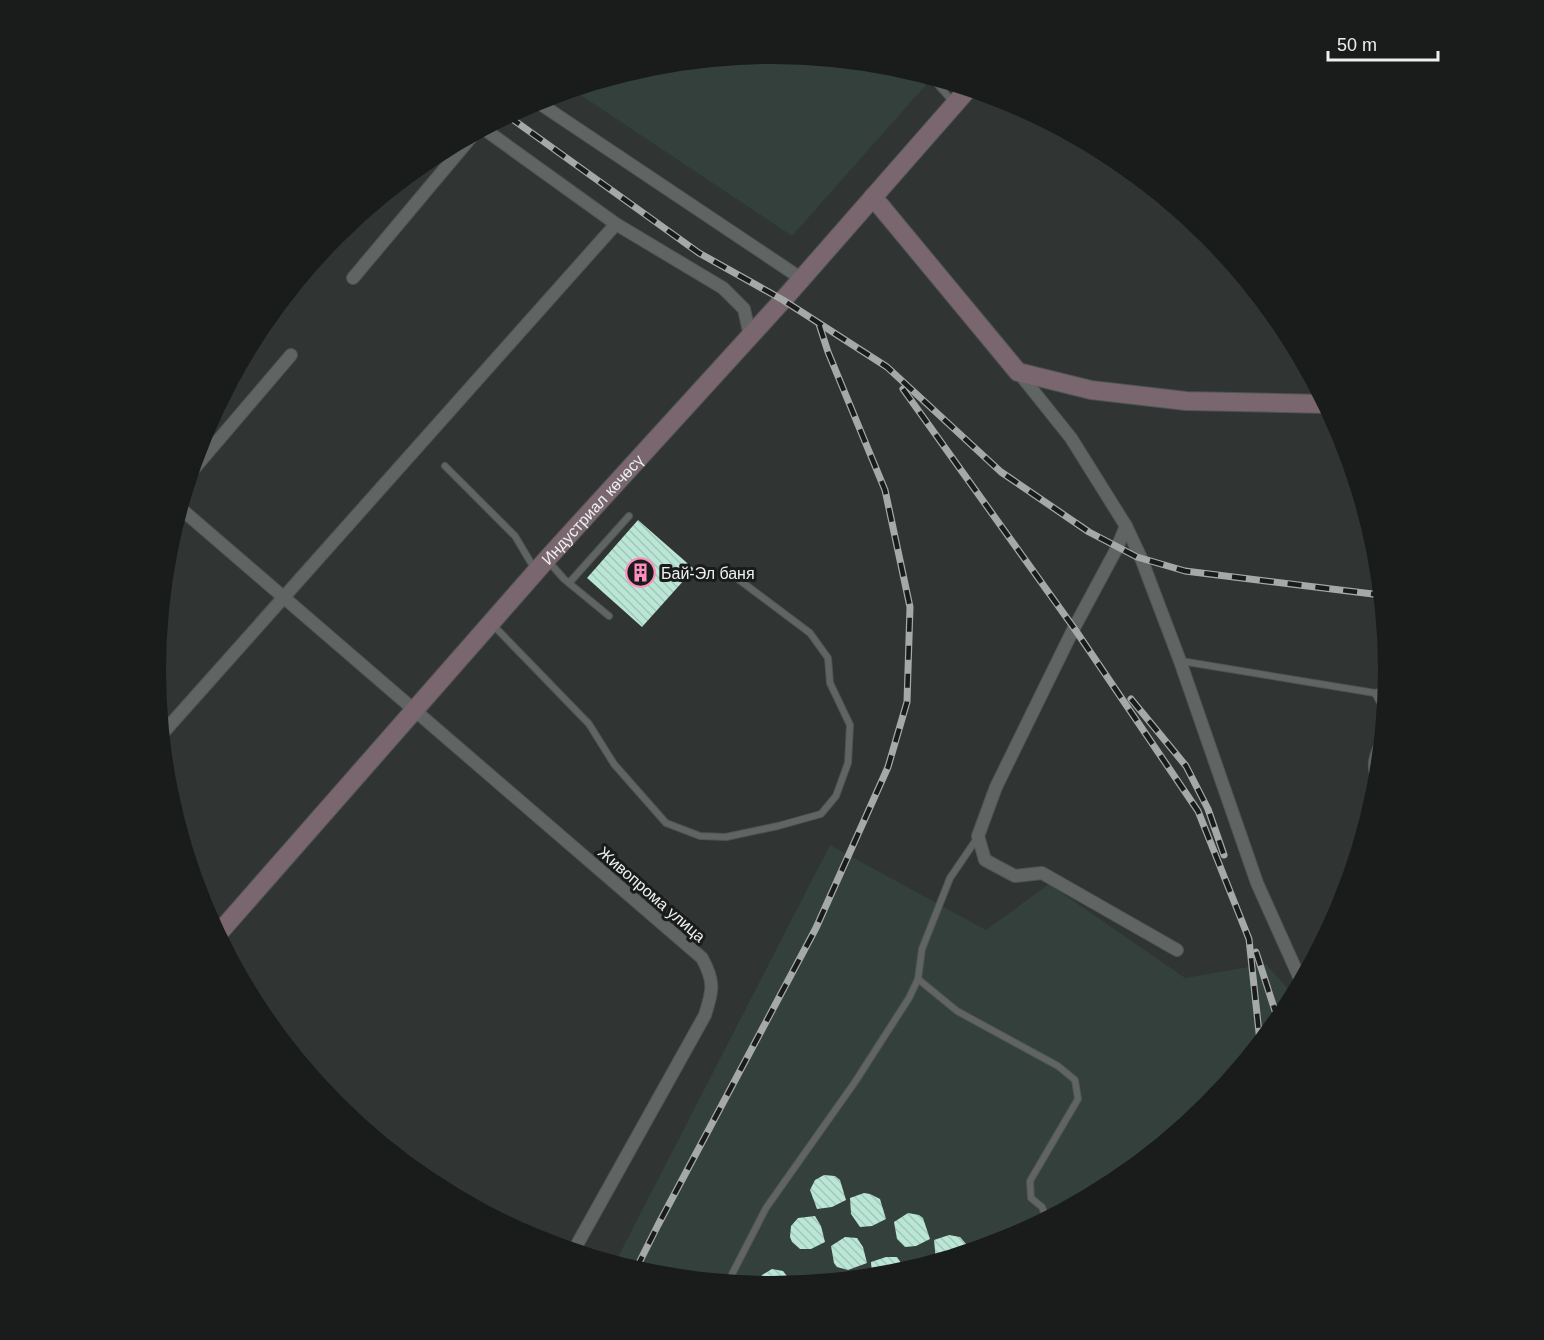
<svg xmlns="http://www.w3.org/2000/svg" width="1544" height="1340" font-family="Arial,sans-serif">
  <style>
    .built { fill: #34403b }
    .building { fill: url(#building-back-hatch) }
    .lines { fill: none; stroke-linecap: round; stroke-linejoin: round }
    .service-casing { stroke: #4f5351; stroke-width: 8 }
    .minor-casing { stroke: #4f5351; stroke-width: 14 }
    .secondary-casing { stroke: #4f5351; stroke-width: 20 }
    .service { stroke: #606563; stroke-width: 6 }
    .minor { stroke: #606563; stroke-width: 12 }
    .secondary { stroke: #79666e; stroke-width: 18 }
    .rail-casing { stroke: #a5a9a8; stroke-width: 7 }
    .rail { stroke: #191c1b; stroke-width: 4.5; stroke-dasharray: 14; stroke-linecap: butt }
    .labels { text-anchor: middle; stroke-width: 6; stroke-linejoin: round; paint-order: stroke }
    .street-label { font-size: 16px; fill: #edf0ef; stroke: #191c1b }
    .poi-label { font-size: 16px; fill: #edf0ef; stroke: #191c1b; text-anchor: start }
  </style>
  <defs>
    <pattern id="building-back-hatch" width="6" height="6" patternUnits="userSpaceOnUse" patternTransform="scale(1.5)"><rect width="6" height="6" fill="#bae6d6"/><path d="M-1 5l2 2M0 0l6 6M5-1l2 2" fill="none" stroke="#a3c6ba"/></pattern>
  </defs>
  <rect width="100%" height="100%" fill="#303433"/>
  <g class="built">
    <path d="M772,54L893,66L932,78L792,236L573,90L652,66Z"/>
    <path d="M830,845L986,930L1049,884L1185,978L1266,964L1293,995L1284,1013L1207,1106L1114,1182L1007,1239L892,1274L772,1286L651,1274L615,1263Z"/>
  </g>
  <g class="building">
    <path d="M638,520L694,569L642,627L587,578Z"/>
    <path d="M824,1175L835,1176L840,1180L846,1200L832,1207L817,1209L810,1190L815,1180Z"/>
    <path d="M864,1193L870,1194L880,1199L886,1219L872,1226L860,1227L851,1214L850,1198Z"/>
    <path d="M908,1213L919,1215L923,1218L930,1239L916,1246L905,1247L897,1239L894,1222Z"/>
    <path d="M815,1216L821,1226L825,1242L811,1249H800L792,1242L790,1237L791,1226L798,1218Z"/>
    <path d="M949,1235L960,1237L967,1245L969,1251L936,1261L934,1240Z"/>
    <path d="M845,1237L857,1238L863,1247L867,1263L848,1270L837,1267L834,1263L831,1246Z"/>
    <path d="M886,1257H897L906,1270L892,1274L872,1276L871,1262Z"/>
    <path d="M772,1269L783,1271L793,1284L772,1286L756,1284L762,1275Z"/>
  </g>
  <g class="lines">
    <defs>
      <g id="service">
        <path d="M931,77L954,103"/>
        <path d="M445,466L515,536L534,568"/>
        <path d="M549,562L564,579L609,616"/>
        <path d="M569,583L629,516"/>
        <path d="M493,625L589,724L614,764L666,823L700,836L726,837L778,826L821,814L836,796L848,763L850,725L830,683L828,658L810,633L730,573"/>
        <path d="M1181,661L1375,693L1386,690"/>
        <path d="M1375,693L1384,710"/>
        <path d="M1377,784C1367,767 1373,753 1381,737"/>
        <path d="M918,979L957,1011L1058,1066L1075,1080L1078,1099L1030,1181L1031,1198L1042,1207L1046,1218"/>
        <path d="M728,1282L766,1208L855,1082L909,998L918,979L922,949L950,878L978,837"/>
      </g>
      <g id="minor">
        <path d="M536,101L802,279"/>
        <path d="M484,129L616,224L723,288L744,309L750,336"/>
        <path d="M353,278L473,135"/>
        <path d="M1019,373L1071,438L1126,526L1141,558L1180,661L1257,883L1301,981"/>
        <path d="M192,471L291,355"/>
        <path d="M180,508L702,958C715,982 713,990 705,1015L574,1250"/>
        <path d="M1126,526L1117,548L1074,628L996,787L978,836L985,860L1015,876L1042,873L1177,950"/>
        <path d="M162,734L616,224"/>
      </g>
      <g id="secondary">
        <path d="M873,197L1018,372L1091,390L1186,401L1325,404"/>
        <path id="s1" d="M218,934L547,559L783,300L968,89"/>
      </g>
    </defs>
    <use href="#service" class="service-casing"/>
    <use href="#minor" class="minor-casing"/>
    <use href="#secondary" class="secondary-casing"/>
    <use href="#service" class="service"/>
    <use href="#minor" class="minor"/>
    <use href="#secondary" class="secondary"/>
    <defs>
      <g id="rail">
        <path d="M508,116L699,253L783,300L887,367L1001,472L1089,532L1137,557L1185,571L1381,595"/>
        <path d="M903,389L1074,628L1198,811L1249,939L1260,1042"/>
        <path d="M1131,699L1186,766L1208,809L1224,855"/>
        <path d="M1256,952L1278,1020"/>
        <path d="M636,1269L658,1225L816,928L888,767L907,702L910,607L885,490L828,352L819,324"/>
      </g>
    </defs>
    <use href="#rail" class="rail-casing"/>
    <use href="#rail" class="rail"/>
  </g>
  <defs>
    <symbol id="building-ring" viewBox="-11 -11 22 22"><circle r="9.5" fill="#191c1b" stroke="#fe8ebd" stroke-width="1.5"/><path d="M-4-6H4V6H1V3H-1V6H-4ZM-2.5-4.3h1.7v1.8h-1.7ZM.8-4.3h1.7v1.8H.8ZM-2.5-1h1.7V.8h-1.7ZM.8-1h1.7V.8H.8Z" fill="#fe8ebd"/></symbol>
  </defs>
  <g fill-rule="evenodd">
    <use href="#building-ring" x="624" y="556" width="33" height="33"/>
  </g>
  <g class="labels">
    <g class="street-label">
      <text dy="6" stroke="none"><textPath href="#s1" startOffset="566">Индустриал көчөсү</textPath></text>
      <text transform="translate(652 894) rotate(41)" y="6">Живопрома улица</text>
    </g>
    <g class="poi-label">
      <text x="661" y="579">Бай-Эл баня</text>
    </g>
  </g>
  <path d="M0 0H1544V1340H0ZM166 670a606 606 0 1 1 1212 0a606 606 0 1 1-1212 0Z" fill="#191c1b" fill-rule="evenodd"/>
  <path d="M1328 51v9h110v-9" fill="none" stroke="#edf0ef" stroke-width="3"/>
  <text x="1337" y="51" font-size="18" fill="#edf0ef" stroke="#191c1b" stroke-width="4.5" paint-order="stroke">50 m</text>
</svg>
